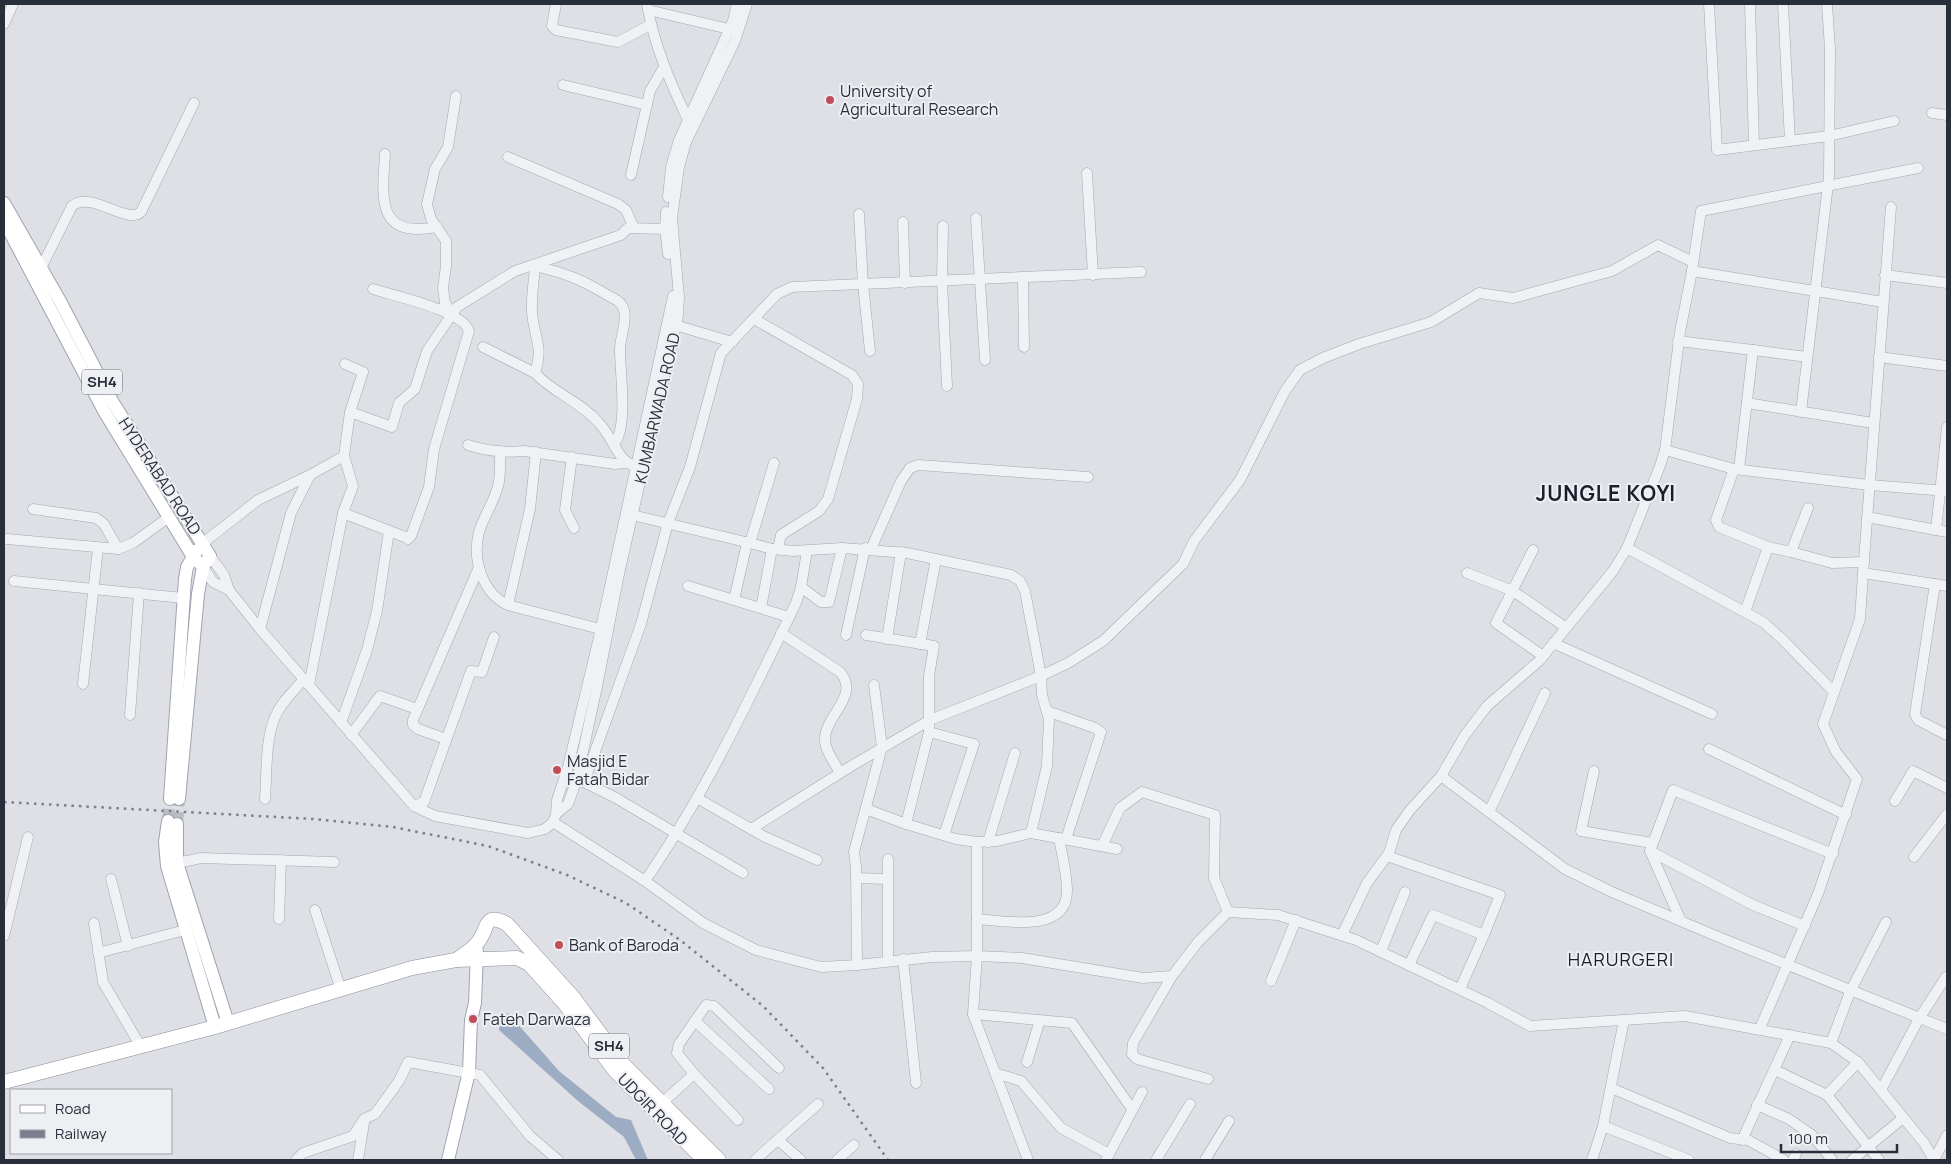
<svg xmlns="http://www.w3.org/2000/svg" width="1951" height="1164" font-family="Manrope,sans-serif">
  <style>
    .water { fill: #9cacc2 }
    .lines { fill: none; stroke-linecap: round; stroke-linejoin: round }
    .major-tunnel { stroke: #babcc4; stroke-width: 12; stroke-dasharray: 12 6; stroke-linecap: butt }
    .minor-casing { stroke: #a4a7af; stroke-width: 11 }
    .major-casing { stroke: #9ea4b0; stroke-width: 14 }
    .highway-casing { stroke: #878d9a; stroke-width: 15 }
    .minor { stroke: #f0f1f4; stroke-width: 10 }
    .major { stroke: #fff; stroke-width: 12 }
    .highway { stroke: #fff; stroke-width: 14 }
    .rail { stroke: #797f8d; stroke-width: 2.5; stroke-dasharray: 2.5 5; stroke-linecap: butt }
    .poi-dot { fill: #bf4e58; stroke: #edeff3; stroke-width: 2 }
    .labels { text-anchor: middle; stroke-width: 4; stroke-linejoin: round; paint-order: stroke }
    .shield { fill: #edeff3; stroke: #646872; stroke-width: 1 }
    .shield-label { font-size: 15px; font-weight: bold; fill: #292e3b }
    .poi-label { font-size: 16px; fill: #292e3b; stroke: #edeff3; text-anchor: start }
    .street-label { font-size: 16px; fill: #292e3b; stroke: #edeff3 }
    .neighbourhood-label { font-size: 18px; letter-spacing: 1px; fill: #1b1f2b; stroke: #edeff3 }
    .district-label { font-size: 21px; font-weight: bold; letter-spacing: 1px; fill: #1b1f2b; stroke: #edeff3 }
  </style>
  <rect width="100%" height="100%" fill="#dee0e6"/>
  <path class="water" d="M508,1013L559,1071L616,1117L631,1120L648,1160H636L624,1137L578,1101L499,1030L500,1018Z"/>
  <g class="lines">
    <g class="major-tunnel">
      <path d="M168,821L170,799"/>
      <path d="M177,824L179,799"/>
    </g>
    <defs>
      <g id="minor">
        <path d="M556,4L552,26L556,30L618,42L650,25"/>
        <path d="M647,4C654,45 670,82 688,120"/>
        <path d="M1709,4L1717,150L1829,136L1894,121"/>
        <path d="M1750,4L1754,145"/>
        <path d="M1783,4L1790,141"/>
        <path d="M648,10L729,29"/>
        <path d="M4,24L13,4"/>
        <path d="M563,85L647,105"/>
        <path d="M1932,113L1947,115"/>
        <path d="M385,154C382,198 376,239 437,227"/>
        <path d="M508,157L618,204L626,210L634,228"/>
        <path d="M1087,173L1093,275"/>
        <path d="M631,175L650,91L664,67"/>
        <path d="M668,197L671,167L679,140L733,21L737,4"/>
        <path d="M1891,207L1863,573L1947,586"/>
        <path d="M666,212L665,229L668,254"/>
        <path d="M859,214L863,284L870,351"/>
        <path d="M976,218L985,360"/>
        <path d="M903,222L905,283"/>
        <path d="M943,226L942,281L947,386"/>
        <path d="M535,266C534,281 531,297 532,312C534,339 544,345 535,373C553,393 580,401 599,423C612,436 617,460 634,466"/>
        <path d="M535,266C565,273 583,280 609,296C613,298 619,301 621,304C630,316 620,336 620,349C620,375 628,424 615,443"/>
        <path d="M41,268L72,206C91,190 126,225 141,212L194,103"/>
        <path d="M1692,271L1883,302"/>
        <path d="M1885,275L1947,283"/>
        <path d="M1023,278L1024,347"/>
        <path d="M453,314L445,303L443,288L446,266V241L431,219L427,204L435,169L448,147L456,96"/>
        <path d="M754,319L852,375L858,384L857,399L828,499L819,511L781,535L778,549"/>
        <path d="M675,325L732,342"/>
        <path d="M1678,341L1753,350L1739,469"/>
        <path d="M483,347L535,373"/>
        <path d="M1753,350L1807,357"/>
        <path d="M1879,357L1947,366"/>
        <path d="M345,364L363,372L350,412"/>
        <path d="M1747,403L1873,423"/>
        <path d="M1801,412L1829,176L1830,49L1827,4"/>
        <path d="M468,445C486,451 505,453 524,451L615,464L625,463"/>
        <path d="M1665,450L1734,469L1869,485L1947,491"/>
        <path d="M500,451C500,462 501,475 498,486C494,502 484,516 479,532C472,559 482,593 508,605L600,629"/>
        <path d="M572,457L565,510L574,528"/>
        <path d="M1734,469L1716,520L1719,527L1768,547L1791,552L1808,508"/>
        <path d="M33,509L96,518L104,524L118,549"/>
        <path d="M343,513L353,486L344,456"/>
        <path d="M628,514L750,543L774,463"/>
        <path d="M1867,517L1947,532"/>
        <path d="M1936,530L1947,427"/>
        <path d="M7,539L118,549L133,543L169,517"/>
        <path d="M203,543L258,500L310,475"/>
        <path d="M750,543L772,549L793,551L842,548L907,553L1011,575L1020,581L1025,591L1041,676L1042,695L1049,719L1047,766L1031,833L997,841L977,842V956L973,1014L1028,1160"/>
        <path d="M1627,548L1763,622L1781,638L1834,692"/>
        <path d="M871,549L901,481L910,468L918,465L1088,477"/>
        <path d="M1533,550L1496,623L1543,656"/>
        <path d="M1791,552L1832,563L1864,562"/>
        <path d="M210,556L224,575L229,590L260,629L414,806L435,816L528,833L545,829L553,822L556,814L568,804L577,779L597,687L619,574L678,316L679,297L672,218L679,167L686,142L735,41L747,4"/>
        <path d="M203,567L213,582L229,590"/>
        <path d="M1467,573L1513,591L1565,627"/>
        <path d="M14,581L183,598"/>
        <path d="M1935,584L1915,714L1918,720L1947,735"/>
        <path d="M688,586L789,617"/>
        <path d="M801,587L821,602H829L842,548"/>
        <path d="M734,600L747,543"/>
        <path d="M508,605L530,509L536,452"/>
        <path d="M761,608L772,549"/>
        <path d="M1745,612L1768,547"/>
        <path d="M260,629L291,513L310,475L344,456L350,412L392,427L399,403L415,389L427,351L457,307L515,271L621,235L628,228L665,229"/>
        <path d="M781,633L840,672C861,696 824,716 825,740C825,751 835,763 840,773"/>
        <path d="M846,635L865,548"/>
        <path d="M866,635L934,646L929,676V732L974,744L944,835"/>
        <path d="M887,639L901,552"/>
        <path d="M1553,643L1712,714"/>
        <path d="M920,644L936,559"/>
        <path d="M83,684L98,548"/>
        <path d="M309,685L343,513L405,537L408,539L411,536L429,487L434,449L469,331C462,310 394,296 373,289"/>
        <path d="M1047,711L1095,728L1101,732L1066,839"/>
        <path d="M130,715L139,593"/>
        <path d="M341,723L367,650L377,611L389,531"/>
        <path d="M929,732L906,824L956,839L977,842"/>
        <path d="M351,735L380,696L417,709"/>
        <path d="M446,739L418,729L413,725V720L479,567"/>
        <path d="M1709,749L1846,815"/>
        <path d="M1594,771L1581,831L1652,843"/>
        <path d="M1441,776L1565,869L1614,893L1721,938L1947,1029"/>
        <path d="M578,779L616,798L743,873"/>
        <path d="M584,782L641,624L668,523L690,467L721,353L777,294L792,287L1141,272"/>
        <path d="M697,798L763,836L817,860"/>
        <path d="M265,799C267,773 265,741 275,717C281,702 294,691 304,679"/>
        <path d="M1895,801L1913,771L1947,788"/>
        <path d="M414,806L424,802L471,671L482,672L494,637"/>
        <path d="M866,809L906,824"/>
        <path d="M1489,812L1545,693"/>
        <path d="M556,814L557,800L568,767L599,637L673,296"/>
        <path d="M553,822L645,881L703,923L756,950L821,967L857,965L932,957L977,956L1022,958L1143,978L1172,976L1198,942L1228,912L1278,915L1356,940L1488,1003L1530,1026L1685,1016L1831,1043L1858,1062L1924,1143L1934,1160"/>
        <path d="M751,829L853,765L930,720L1041,676L1068,663L1103,641L1183,564L1194,541L1240,480L1285,391L1300,370L1323,358L1359,344L1431,322L1479,293L1513,298L1612,271L1658,245L1693,262"/>
        <path d="M1031,833L1117,849"/>
        <path d="M988,842L1015,753"/>
        <path d="M1102,846L1120,808L1142,792L1215,815L1214,878L1228,912"/>
        <path d="M1650,851L1753,905L1805,926"/>
        <path d="M1387,856L1500,895L1484,935L1433,915L1409,965"/>
        <path d="M1914,857L1947,814"/>
        <path d="M177,863L201,858L334,862"/>
        <path d="M856,878L887,879"/>
        <path d="M111,879L128,946"/>
        <path d="M645,881C705,794 750,698 796,603L801,587L807,551"/>
        <path d="M315,910L341,990"/>
        <path d="M279,919L281,860"/>
        <path d="M977,919C1004,921 1067,934 1067,891C1067,874 1062,855 1059,838"/>
        <path d="M1681,921L1650,851L1673,790L1833,854"/>
        <path d="M94,923L103,982L141,1047"/>
        <path d="M1342,935L1367,883L1389,853L1396,830L1410,810L1441,776L1465,735L1487,706L1539,661L1613,571L1627,548L1660,466L1665,450L1680,332L1692,271L1701,211L1918,168"/>
        <path d="M4,936L28,837"/>
        <path d="M1381,951L1405,892"/>
        <path d="M98,953L185,930"/>
        <path d="M903,959L916,1083"/>
        <path d="M888,960V859"/>
        <path d="M857,965L856,867L854,852L882,747L874,685"/>
        <path d="M1172,976L1133,1043L1132,1054L1137,1059L1208,1079"/>
        <path d="M1271,981L1296,920"/>
        <path d="M1460,989L1484,935"/>
        <path d="M973,1014L1072,1023L1132,1109"/>
        <path d="M695,1021L769,1089"/>
        <path d="M1760,1028L1818,894L1857,779L1836,752L1823,724L1860,619L1863,573"/>
        <path d="M1831,1043L1850,992L1886,922"/>
        <path d="M1027,1062L1040,1020"/>
        <path d="M1775,1070L1827,1095L1879,1160"/>
        <path d="M995,1073L1021,1081L1061,1128L1109,1154"/>
        <path d="M1611,1088L1730,1138L1748,1140L1784,1160"/>
        <path d="M1881,1090L1920,1017L1946,977"/>
        <path d="M1827,1095L1858,1062"/>
        <path d="M661,1104L694,1074"/>
        <path d="M1757,1105L1789,1119L1812,1135L1832,1160"/>
        <path d="M738,1120L694,1074L677,1053L679,1044L706,1005L714,1006L779,1068"/>
        <path d="M1603,1126L1689,1160"/>
        <path d="M778,1140L801,1160"/>
        <path d="M1742,1140L1790,1035"/>
        <path d="M296,1160L303,1153L353,1136L364,1119L375,1114L399,1081L408,1062L480,1075L530,1136L558,1160"/>
        <path d="M358,1160L364,1123"/>
        <path d="M755,1160L818,1104"/>
        <path d="M837,1160L854,1145"/>
        <path d="M1106,1160L1142,1092"/>
        <path d="M1156,1160L1190,1104"/>
        <path d="M1205,1160L1229,1121"/>
        <path d="M1592,1160L1603,1126L1624,1020"/>
        <path d="M1793,1160L1796,1154"/>
        <path d="M1852,1160L1903,1118"/>
        <path d="M1934,1160L1947,1135"/>
      </g>
      <g id="major">
        <path d="M4,203L60,301L112,401L210,556L203,567L198,594L179,799"/>
        <path d="M4,221L104,411L192,555L203,567"/>
        <path d="M170,799L185,579L187,567L197,550"/>
        <path d="M168,821L165,842L167,866L215,1027"/>
        <path d="M177,824V863L228,1023"/>
        <path d="M448,1160L469,1072L471,1020L475,1003L477,951"/>
      </g>
      <g id="highway">
        <path d="M456,960C463,955 473,949 478,942C489,929 483,911 507,924L573,997L623,1064L719,1160"/>
        <path d="M4,1082L215,1027L412,968L456,960L517,958L529,964L565,1004L615,1071L704,1160"/>
      </g>
    </defs>
    <use href="#minor" class="minor-casing"/>
    <use href="#major" class="major-casing"/>
    <use href="#highway" class="highway-casing"/>
    <use href="#minor" class="minor"/>
    <use href="#major" class="major"/>
    <use href="#highway" class="highway"/>
    <path class="rail" d="M4,802L313,819L393,827L488,846L567,875L626,903L680,940L763,1006L823,1068L888,1160"/>
  </g>
  <g class="poi-dot">
    <circle cx="830" cy="100" r="5"/>
    <circle cx="557" cy="770" r="5"/>
    <circle cx="559" cy="945" r="5"/>
    <circle cx="473" cy="1019" r="5"/>
  </g>
  <g class="labels">
    <g class="shield">
      <rect x="82" y="369.5" width="40" height="25" rx="4"/>
      <rect x="589" y="1033.5" width="40" height="25" rx="4"/>
    </g>
    <g class="shield-label">
      <text x="102" y="387">SH4</text>
      <text x="609" y="1051">SH4</text>
    </g>
    <g class="poi-label">
      <text x="840" y="97">University of<tspan x="840" dy="18">Agricultural Research</tspan></text>
      <text x="567" y="767">Masjid E<tspan x="567" dy="18">Fatah Bidar</tspan></text>
      <text x="569" y="951">Bank of Baroda</text>
      <text x="483" y="1025">Fateh Darwaza</text>
    </g>
    <g class="street-label">
      <text transform="translate(657 408) rotate(-77)" y="6">KUMBARWADA ROAD</text>
      <text transform="translate(160 476) rotate(57)" y="6">HYDERABAD ROAD</text>
      <text transform="translate(653 1109) rotate(46)" y="6">UDGIR ROAD</text>
    </g>
    <g class="neighbourhood-label">
      <text x="1621" y="966">HARURGERI</text>
    </g>
    <g class="district-label">
      <text x="1606" y="501">JUNGLE KOYI</text>
    </g>
  </g>
  <rect width="1951" height="1164" fill="none" stroke="#292e3b" stroke-width="10"/>
  <rect x="10" y="1089" width="162" height="65" fill="#edeff3" stroke="#9fa2a9"/>
  <rect x="20" y="1105" width="25" height="8" fill="#ffffff" stroke="#9fa2a9"/>
  <text x="55" y="1114" font-size="15" fill="#292e3b">Road</text>
  <rect x="20" y="1130" width="25" height="8" fill="#797f8d" stroke="#9fa2a9"/>
  <text x="55" y="1139" font-size="15" fill="#292e3b">Railway</text>
  <path d="M1781 1144v8h116v-8" fill="none" stroke="#292e3b" stroke-width="2.5"/>
  <text x="1788" y="1144" font-size="15" fill="#292e3b" stroke="#edeff3" stroke-width="4" paint-order="stroke">100 m</text>
</svg>
